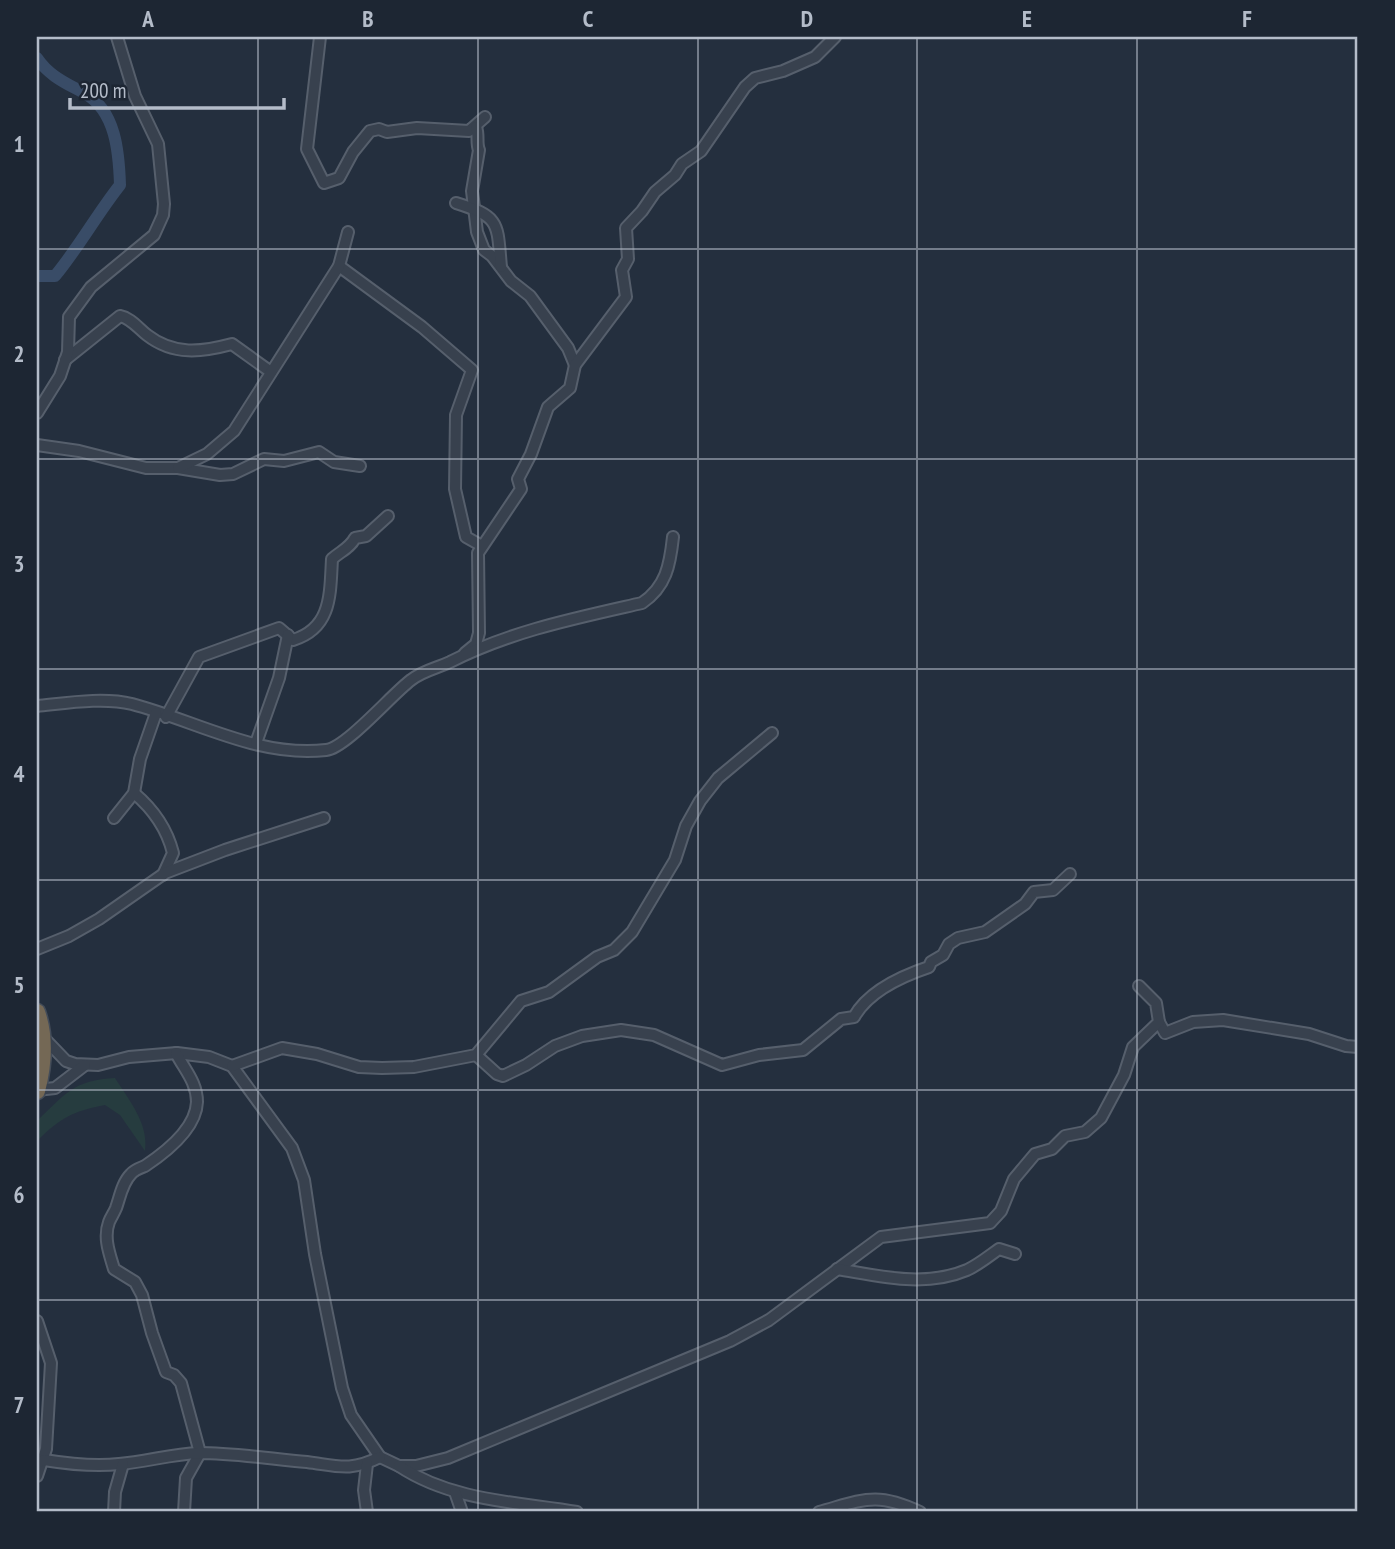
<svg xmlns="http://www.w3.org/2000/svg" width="1395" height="1549" font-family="'PT Sans Narrow',sans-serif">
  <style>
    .green { fill: #263c3f }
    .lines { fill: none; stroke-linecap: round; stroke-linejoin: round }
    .river { stroke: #394c67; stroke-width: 12 }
    .minor-casing { stroke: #565f6c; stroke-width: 14 }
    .highway-casing { stroke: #434c59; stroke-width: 19 }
    .minor { stroke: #38414e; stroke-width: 10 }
    .highway { stroke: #746855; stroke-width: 16 }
    .grid { fill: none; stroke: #b4bcc9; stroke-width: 2; stroke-opacity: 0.55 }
    .neatline { fill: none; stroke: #b4bcc9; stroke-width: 2.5 }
    .grid-label { font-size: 23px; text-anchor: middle; font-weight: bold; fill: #b4bcc9 }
  </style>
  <rect width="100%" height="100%" fill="#242f3e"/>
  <path class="green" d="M115,1078C129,1100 149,1124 145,1151L120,1115L105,1105C71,1112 62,1117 37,1141V1121C65,1094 74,1080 115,1078Z"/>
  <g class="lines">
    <path class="river" d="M37,58C49,76 66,83 84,93C116,110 119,153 120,185C97,214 79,247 55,276H37"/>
    <defs>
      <g id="minor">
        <path d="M320,37L307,149L324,183L339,178L353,152L370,131L379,129L387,132L417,128L469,131L485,117"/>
        <path d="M476,127C479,135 476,143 479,150L472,191L477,232L484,250L492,256L511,281L530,296L568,348L575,365"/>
        <path d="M456,203C501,217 497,223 501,267"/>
        <path d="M339,266L422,327L472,370L456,415L455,489L466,537L482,546"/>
        <path d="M65,360L120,316C131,318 138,328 147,335C174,356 202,352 232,344L271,372"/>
        <path d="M37,413L60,376L68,352L69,317L91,287L154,235L163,215L164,204L158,144L135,96L117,37"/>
        <path d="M37,445L79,451L146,468H178L220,475L233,474L264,459L284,461L319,452L334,462L360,466"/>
        <path d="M178,468L207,454L234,431L339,266L348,232"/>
        <path d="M465,653L476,644L479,633L478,553L521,489L518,479L531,454L548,407L570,388L575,365L626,297L622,270L628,259L626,228L642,211L655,192L675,175L682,164L701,151L745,87L755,78L783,71L815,57L835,37"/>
        <path d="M37,706C67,703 103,697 132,704C196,721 259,758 326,750C346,748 392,694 411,680C422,671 437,668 450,662C511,631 576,618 642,603C666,587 670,565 673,537"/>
        <path d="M166,717L199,657L279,628L293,640C332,628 330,594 332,559C341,551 350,548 355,538L366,536L388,516"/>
        <path d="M256,743L279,678L288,635"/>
        <path d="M134,793C153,809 167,829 173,853L163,875"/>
        <path d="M114,818L134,793L140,759L156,713"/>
        <path d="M37,949L69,936L99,919L165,873L225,850L324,818"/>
        <path d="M1159,1022L1165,1033L1193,1022L1223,1020L1309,1034L1346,1046L1358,1047"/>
        <path d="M43,1037L66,1061L75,1064L98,1065L129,1057L177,1053L209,1057L232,1066L292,1148L304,1180L315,1254L342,1388L351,1415L380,1457L399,1466H416L448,1458L730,1341L769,1320L881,1237L990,1223L1001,1211L1014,1179L1035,1154L1052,1149L1065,1136L1085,1132L1101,1118L1124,1075L1133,1047L1159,1022L1156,1003L1139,986"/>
        <path d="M176,1053C184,1069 197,1082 197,1102C196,1129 166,1152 145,1166C140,1168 134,1170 131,1174C122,1183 120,1197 116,1208C114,1213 111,1217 109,1222C103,1238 110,1255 114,1269L135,1282L142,1295L152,1333L166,1372L174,1375L181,1383L200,1453L186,1478L184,1512"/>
        <path d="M476,1055L497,1074L503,1076L526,1065L555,1046L582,1036L621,1030L654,1035L722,1065L759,1055L803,1050L841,1019L854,1017C868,992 902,976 929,967L931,962L943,955L949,944L958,938L985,932L1025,904L1034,892L1053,890L1070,874"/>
        <path d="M232,1066L282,1048L317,1054L359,1067L382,1068L414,1067L476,1055L521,1001L549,992L597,957L614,950L632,932L675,860L686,826L700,801L718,778L772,733"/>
        <path d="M37,1090L55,1088L85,1065"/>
        <path d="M837,1269C880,1276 924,1288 967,1270C978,1265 989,1256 999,1249L1015,1254"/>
        <path d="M37,1321L51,1363L46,1449L37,1476"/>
        <path d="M37,1463L44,1460C69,1464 94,1467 119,1464C146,1462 171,1454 199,1453C234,1453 272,1459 307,1462C338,1466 350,1472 380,1457"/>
        <path d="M367,1464L364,1490L367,1512"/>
        <path d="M399,1466C452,1501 516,1502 577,1512"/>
        <path d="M455,1492L462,1512"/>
        <path d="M114,1512L115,1492L123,1464"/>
        <path d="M819,1512C863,1500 876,1491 920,1512"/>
      </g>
      <path id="highway" d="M37,1012C46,1038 44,1064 37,1091"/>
    </defs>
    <use href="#minor" class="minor-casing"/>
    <use href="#highway" class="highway-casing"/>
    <use href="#minor" class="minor"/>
    <use href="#highway" class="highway"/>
  </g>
  <path class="grid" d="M258,37V1512M478,37V1512M698,37V1512M917,37V1512M1137,37V1512M37,249H1358M37,459H1358M37,669H1358M37,880H1358M37,1090H1358M37,1300H1358"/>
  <rect width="1395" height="1549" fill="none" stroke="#1d2633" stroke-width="77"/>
  <path d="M70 98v10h214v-10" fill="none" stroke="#b4bcc9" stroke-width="3.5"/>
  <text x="80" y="98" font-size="21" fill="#b4bcc9" stroke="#1d2633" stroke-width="5" paint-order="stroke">200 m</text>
  <rect x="38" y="38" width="1318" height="1472" class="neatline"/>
  <g class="grid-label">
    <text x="148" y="27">A</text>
    <text x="368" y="27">B</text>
    <text x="588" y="27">C</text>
    <text x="807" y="27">D</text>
    <text x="1027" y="27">E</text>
    <text x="1247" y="27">F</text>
    <text x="19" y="152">1</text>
    <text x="19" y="362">2</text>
    <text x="19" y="572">3</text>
    <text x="19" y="782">4</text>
    <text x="19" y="993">5</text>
    <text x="19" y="1203">6</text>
    <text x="19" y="1413">7</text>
  </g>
</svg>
